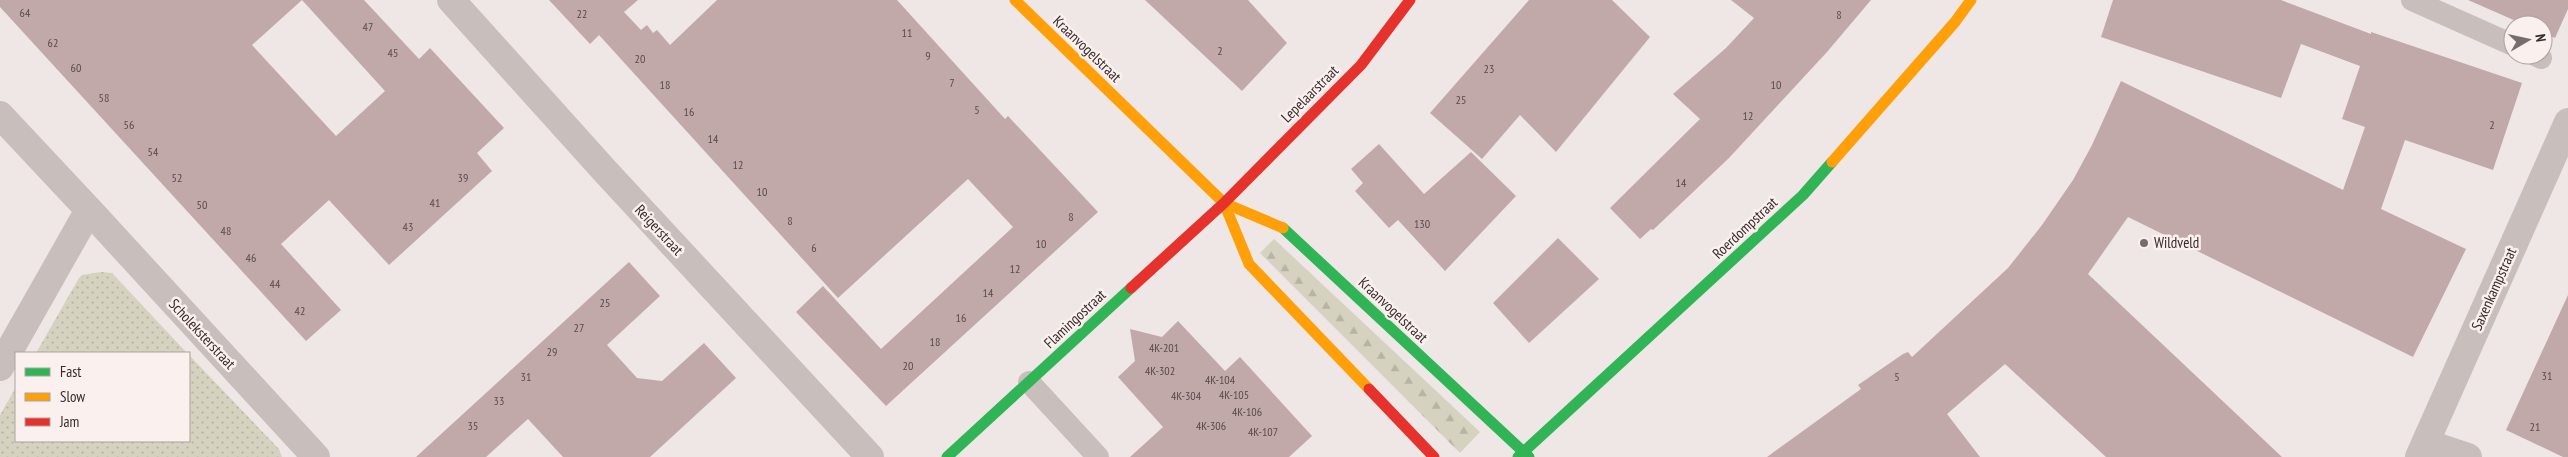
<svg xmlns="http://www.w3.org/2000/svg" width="2568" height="457" font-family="'PT Sans Narrow',sans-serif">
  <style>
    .grass { fill: url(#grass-dots) }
    .forest { fill: url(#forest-firs) }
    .building { fill: #c1a9aa; fill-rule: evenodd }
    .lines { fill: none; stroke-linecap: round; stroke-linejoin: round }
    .lane { stroke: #c8bfbd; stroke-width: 22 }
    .street { stroke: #c8bfbd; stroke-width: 28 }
    .fast { stroke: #30b455; stroke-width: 11 }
    .slow { stroke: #ff9f0a; stroke-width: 11 }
    .jam { stroke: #e5322d; stroke-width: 11 }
    .poi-dot { fill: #786d6d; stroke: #faf0ee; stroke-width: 2 }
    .labels { text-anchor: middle; stroke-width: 5; stroke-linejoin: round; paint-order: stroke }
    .number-label { font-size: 12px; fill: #5b4a4c }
    .street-label { font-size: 15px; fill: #392b2c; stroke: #faf0ee }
    .poi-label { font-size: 15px; fill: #392b2c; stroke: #faf0ee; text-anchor: start }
  </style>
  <defs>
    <pattern id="grass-dots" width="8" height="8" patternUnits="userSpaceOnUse" patternTransform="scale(1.25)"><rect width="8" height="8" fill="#d5d2c0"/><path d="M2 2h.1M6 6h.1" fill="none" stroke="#b8b4a5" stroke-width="1.8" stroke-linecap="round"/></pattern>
    <pattern id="forest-firs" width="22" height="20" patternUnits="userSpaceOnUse" patternTransform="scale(1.25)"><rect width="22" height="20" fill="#d5d2c0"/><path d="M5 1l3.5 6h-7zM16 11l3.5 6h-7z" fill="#b8b4a5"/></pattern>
  </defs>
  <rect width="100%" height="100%" fill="#eee7e5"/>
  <g class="grass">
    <path d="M101,272L112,273L187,353H36L79,278L82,275Z"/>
    <path d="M189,355L279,449L282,457H0V415L16,387V441H189Z"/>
  </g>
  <path class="forest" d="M1274,239L1480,432L1460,453L1260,253Z"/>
  <g class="building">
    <path d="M0,0H364L419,59L430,48L504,128L477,153L492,171L389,265L329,200L281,244L341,310L306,341L0,7ZM302,0L385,91L336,136L252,45Z"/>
    <path d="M549,0H638L624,12L641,30L647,25L653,33L657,30L670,45L717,0H897L1005,119L1008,116L1098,212L886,406L796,312L823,286L881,349L1013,227L968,179L838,298L599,35L590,44Z"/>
    <path d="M1145,0H1248L1287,43L1242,91Z"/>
    <path d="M1529,0H1612L1650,37L1556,152L1520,115L1482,159L1430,113Z"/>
    <path d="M1731,0H1871L1827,52L1729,158L1653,230L1651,229L1640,239L1610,208L1700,119L1673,94L1726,48L1754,18Z"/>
    <path d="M2113,0H2281L2371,34V32L2522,83L2493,170L2405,140L2381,209L2466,249L2413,357L2128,217L2088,274L2282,457H2106L2005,364L1947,414L1980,457H1767L1861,389L1858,385L1903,354L1908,352L1912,357L2008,268L2042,225L2073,180L2092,145L2121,81L2343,190L2365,127L2342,119L2360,66L2301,44L2281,98L2101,37Z"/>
    <path d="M2468,0H2568V9L2555,38L2543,33V25H2525Z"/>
    <path d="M1379,144L1424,194L1471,152L1516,196L1445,271L1398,220L1389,228L1355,191L1363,183L1351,169Z"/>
    <path d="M1558,238L1599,279L1529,343L1493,303Z"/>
    <path d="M629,262L660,296L607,345L637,378L662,381L704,343L736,378L650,457H563L528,419L486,457H416Z"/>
    <path d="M2568,295V457H2563L2506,430Z"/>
    <path d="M1178,321L1225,371L1240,357L1312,436L1289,457H1130L1163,427L1118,377L1135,361L1130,329L1162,337Z"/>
  </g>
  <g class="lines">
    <g class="lane">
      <path d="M2412,0L2513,45"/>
      <path d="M2535,55L2541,58"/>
      <path d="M1029,382L1098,457"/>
    </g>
    <g class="street">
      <path d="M451,0L605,171L870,457"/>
      <path d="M0,115L89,210L0,367"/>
      <path d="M89,210L316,457"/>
      <path d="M2426,443L2468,457"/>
      <path d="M2419,457L2568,122"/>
    </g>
    <g class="fast">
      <path d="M1283,228L1529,457"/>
      <path d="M947,457L1131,288"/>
      <path d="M1518,457L1803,195L1832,162"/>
    </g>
    <g class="slow">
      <path d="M1015,0L1224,203L1283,228"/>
      <path d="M1832,162L1955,22L1971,0"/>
      <path d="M1224,203L1249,264L1369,389"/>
    </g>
    <g class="jam">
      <path d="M1131,288L1224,203L1361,65L1410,0"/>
      <path d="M1369,389L1434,457"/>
    </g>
  </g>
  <circle class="poi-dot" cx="2144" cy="243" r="5"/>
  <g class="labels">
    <g class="number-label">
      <text x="25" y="17">64</text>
      <text x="582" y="18">22</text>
      <text x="1839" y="19">8</text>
      <text x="368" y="31">47</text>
      <text x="907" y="37">11</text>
      <text x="53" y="47">62</text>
      <text x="1220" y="55">2</text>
      <text x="393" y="57">45</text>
      <text x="928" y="60">9</text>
      <text x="640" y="63">20</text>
      <text x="76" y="72">60</text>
      <text x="1489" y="73">23</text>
      <text x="952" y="87">7</text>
      <text x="665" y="89">18</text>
      <text x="1776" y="89">10</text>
      <text x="104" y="102">58</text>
      <text x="1461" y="104">25</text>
      <text x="977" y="114">5</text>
      <text x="689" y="116">16</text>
      <text x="1748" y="120">12</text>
      <text x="129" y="129">56</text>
      <text x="2492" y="129">2</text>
      <text x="713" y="143">14</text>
      <text x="153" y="156">54</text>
      <text x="738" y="169">12</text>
      <text x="177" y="182">52</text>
      <text x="463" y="182">39</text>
      <text x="1681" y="187">14</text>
      <text x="762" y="196">10</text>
      <text x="435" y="207">41</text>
      <text x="202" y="209">50</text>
      <text x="1071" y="221">8</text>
      <text x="790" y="225">8</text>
      <text x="1422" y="228">130</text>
      <text x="408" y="231">43</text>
      <text x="226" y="235">48</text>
      <text x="1041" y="248">10</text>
      <text x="814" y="252">6</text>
      <text x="251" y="262">46</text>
      <text x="1015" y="273">12</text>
      <text x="275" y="288">44</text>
      <text x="988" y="297">14</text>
      <text x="605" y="307">25</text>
      <text x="300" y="315">42</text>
      <text x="961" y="322">16</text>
      <text x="579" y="332">27</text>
      <text x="935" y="346">18</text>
      <text x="1164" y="352">4K-201</text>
      <text x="552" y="356">29</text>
      <text x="908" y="370">20</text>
      <text x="1160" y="375">4K-302</text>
      <text x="2547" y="380">31</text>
      <text x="526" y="381">31</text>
      <text x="1897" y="381">5</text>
      <text x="1220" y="384">4K-104</text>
      <text x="1234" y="399">4K-105</text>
      <text x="1186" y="400">4K-304</text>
      <text x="499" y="405">33</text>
      <text x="1247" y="416">4K-106</text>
      <text x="473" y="430">35</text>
      <text x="1211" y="430">4K-306</text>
      <text x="2535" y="431">21</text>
      <text x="1263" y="436">4K-107</text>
    </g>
    <g class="street-label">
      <text transform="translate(1087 49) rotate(44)" y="5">Kraanvogelstraat</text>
      <text transform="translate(1310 94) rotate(-45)" y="5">Lepelaarstraat</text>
      <text transform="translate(1745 228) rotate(-43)" y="5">Roerdompstraat</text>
      <text transform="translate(659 230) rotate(47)" y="5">Reigerstraat</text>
      <text transform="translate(2494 289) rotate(-66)" y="5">Saxenkampstraat</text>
      <text transform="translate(1393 310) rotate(43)" y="5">Kraanvogelstraat</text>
      <text transform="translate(1075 319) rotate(-43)" y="5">Flamingostraat</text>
      <text transform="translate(202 334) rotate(47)" y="5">Scholeksterstraat</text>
    </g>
    <g class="poi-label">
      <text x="2154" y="248">Wildveld</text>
    </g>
  </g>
  <rect x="15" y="352" width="175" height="90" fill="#faf0ee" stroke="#ada1a0"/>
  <rect x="25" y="368" width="25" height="8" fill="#30b455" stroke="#ada1a0"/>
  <text x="60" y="377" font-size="15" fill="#392b2c">Fast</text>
  <rect x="25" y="393" width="25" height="8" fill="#ff9f0a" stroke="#ada1a0"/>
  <text x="60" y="402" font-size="15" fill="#392b2c">Slow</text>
  <rect x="25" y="418" width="25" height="8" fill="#e5322d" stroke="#ada1a0"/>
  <text x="60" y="427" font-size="15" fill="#392b2c">Jam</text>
  <g transform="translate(2528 40) rotate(81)"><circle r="24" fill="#faf0ee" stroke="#ada1a0"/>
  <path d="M0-4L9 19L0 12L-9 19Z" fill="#786d6d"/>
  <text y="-8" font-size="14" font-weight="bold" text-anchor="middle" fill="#392b2c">N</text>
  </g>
</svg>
